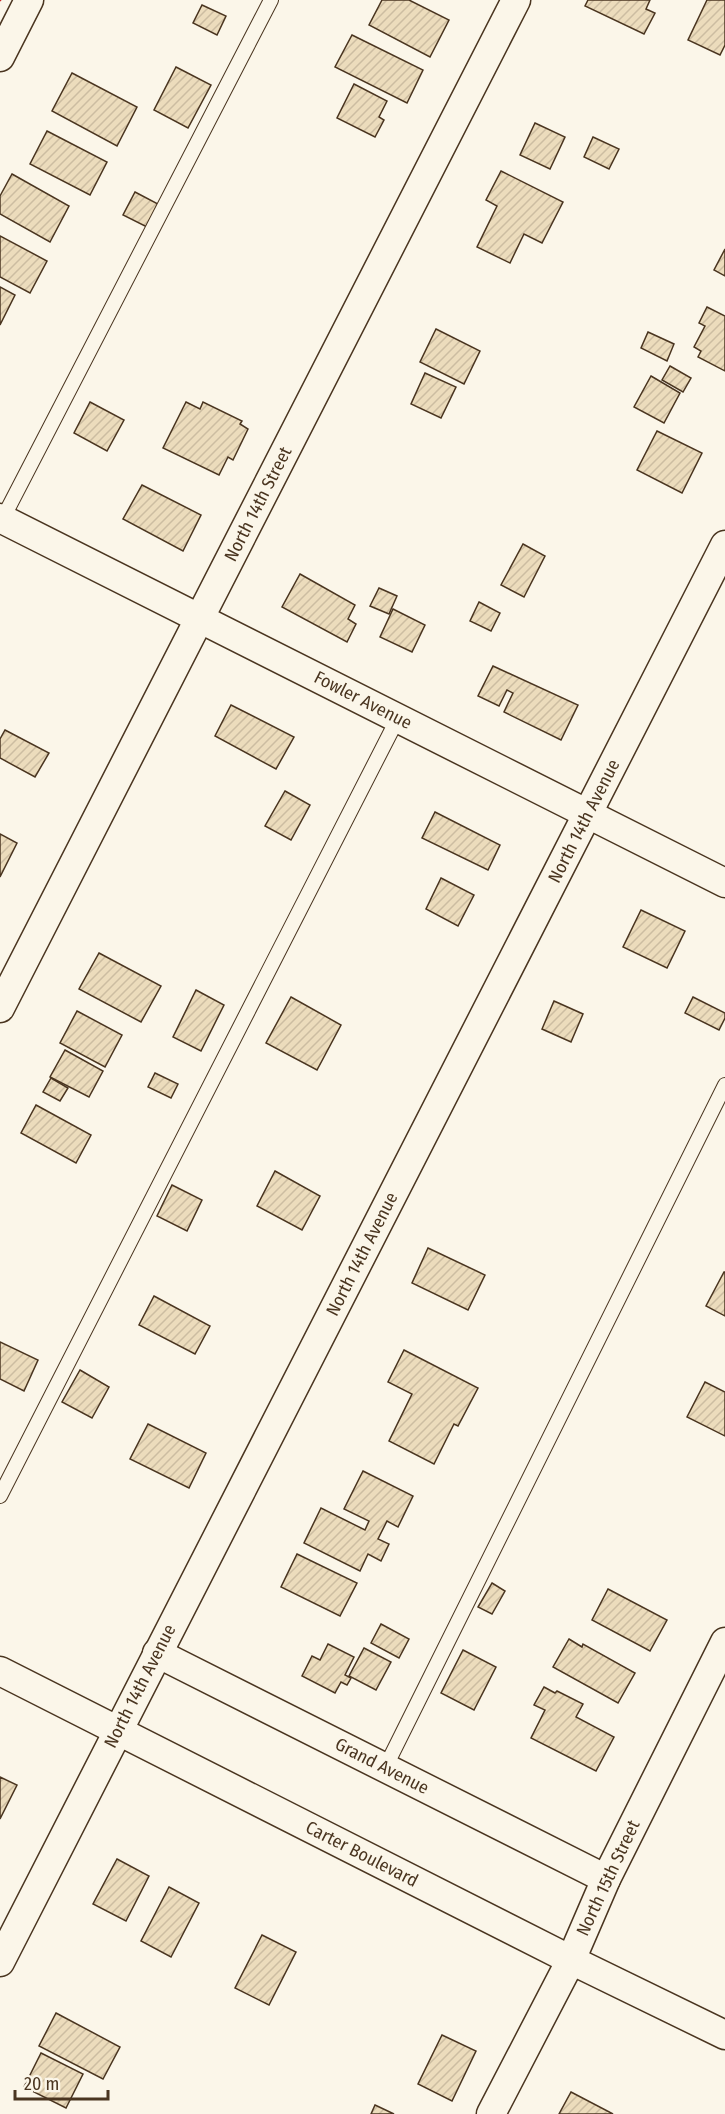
<svg xmlns="http://www.w3.org/2000/svg" width="725" height="2114" font-family="'Fira Sans Condensed',sans-serif">
  <style>
    .building { fill: url(#building-hatch); stroke: #4a3520; stroke-width: 1.5 }
    .lines { fill: none; stroke-linecap: round; stroke-linejoin: round }
    .lane-casing { stroke: #4a3520; stroke-width: 16 }
    .street-casing { stroke: #4a3520; stroke-width: 31 }
    .lane { stroke: #fbf6e9; stroke-width: 14 }
    .street { stroke: #fbf6e9; stroke-width: 28 }
    .power { stroke: #c62828; stroke-width: 1.5; stroke-dasharray: 21 4.5 3 4.5; stroke-linecap: butt }
    .labels { text-anchor: middle; stroke-width: 4.5; stroke-linejoin: round; paint-order: stroke }
    .street-label { font-size: 18px; fill: #4a3520; stroke: #fbf6e9 }
  </style>
  <defs>
    <pattern id="building-hatch" width="6" height="6" patternUnits="userSpaceOnUse" patternTransform="scale(1.5)"><rect width="6" height="6" fill="#ecdcbc"/><path d="M-1 1l2-2M0 6l6-6M5 7l2-2" fill="none" stroke="#ccbda1"/></pattern>
  </defs>
  <rect width="100%" height="100%" fill="#fbf6e9"/>
  <g class="building">
    <path d="M382,0H409L449,20L430,57L369,25Z"/>
    <path d="M588,0H650L646,9L655,13L644,34L585,6Z"/>
    <path d="M707,0H725V45L720,55L688,40Z"/>
    <path d="M202,5L226,16L217,35L193,23Z"/>
    <path d="M352,35L423,70L407,103L335,67Z"/>
    <path d="M176,67L211,85L188,128L154,110Z"/>
    <path d="M72,73L137,107L117,146L52,111Z"/>
    <path d="M354,84L387,101L379,117L384,120L375,137L337,118Z"/>
    <path d="M535,123L565,137L550,169L520,155Z"/>
    <path d="M47,131L107,162L90,195L30,164Z"/>
    <path d="M593,137L619,149L609,169L584,157Z"/>
    <path d="M501,171L563,202L542,243L524,234L510,263L477,247L497,206L486,200Z"/>
    <path d="M12,174L69,206L50,242L0,214V196Z"/>
    <path d="M135,192L158,204L147,227L123,215Z"/>
    <path d="M0,236L47,261L30,293L0,277Z"/>
    <path d="M725,249V276L714,270Z"/>
    <path d="M0,287L15,295L0,325Z"/>
    <path d="M707,307L725,316V371L698,357L701,351L694,347L705,326L699,323Z"/>
    <path d="M436,329L480,351L464,384L420,362Z"/>
    <path d="M648,332L674,344L667,361L641,348Z"/>
    <path d="M670,366L691,378L683,392L662,380Z"/>
    <path d="M425,373L456,387L441,418L411,404Z"/>
    <path d="M651,376L680,393L664,423L634,407Z"/>
    <path d="M90,402L124,420L107,451L74,433Z"/>
    <path d="M186,402L200,409L203,402L242,421L240,424L248,429L233,460L228,457L219,475L163,448Z"/>
    <path d="M657,431L702,453L682,493L637,470Z"/>
    <path d="M142,485L201,515L183,551L123,519Z"/>
    <path d="M523,544L545,556L524,597L501,585Z"/>
    <path d="M300,574L355,605L348,619L356,624L347,642L282,607Z"/>
    <path d="M379,588L397,596L389,614L370,606Z"/>
    <path d="M479,602L500,613L491,631L470,621Z"/>
    <path d="M393,609L425,625L412,652L380,637Z"/>
    <path d="M493,666L578,705L561,740L504,712L513,693L507,690L499,706L478,696Z"/>
    <path d="M231,705L294,737L276,769L215,736Z"/>
    <path d="M5,730L49,753L35,777L0,758V739Z"/>
    <path d="M285,791L310,805L291,840L265,826Z"/>
    <path d="M435,812L500,845L488,870L422,838Z"/>
    <path d="M0,834L17,843L0,877Z"/>
    <path d="M441,878L474,895L458,926L426,909Z"/>
    <path d="M641,910L685,931L667,968L623,947Z"/>
    <path d="M99,953L161,986L141,1022L79,989Z"/>
    <path d="M196,990L224,1005L201,1051L173,1037Z"/>
    <path d="M291,997L341,1025L317,1070L266,1043Z"/>
    <path d="M693,997L725,1013V1018L719,1030L685,1013Z"/>
    <path d="M554,1001L583,1014L571,1042L542,1029Z"/>
    <path d="M77,1011L122,1035L105,1067L60,1043Z"/>
    <path d="M65,1050L103,1071L89,1097L50,1077Z"/>
    <path d="M155,1073L178,1084L171,1098L148,1087Z"/>
    <path d="M51,1078L68,1088L60,1101L43,1092Z"/>
    <path d="M36,1105L91,1135L76,1163L21,1133Z"/>
    <path d="M275,1171L320,1196L302,1230L257,1206Z"/>
    <path d="M172,1185L202,1200L187,1231L157,1216Z"/>
    <path d="M428,1248L485,1275L468,1310L412,1283Z"/>
    <path d="M724,1272H725V1316L706,1306Z"/>
    <path d="M154,1296L210,1326L195,1354L139,1325Z"/>
    <path d="M0,1342L38,1360L24,1391L0,1379Z"/>
    <path d="M404,1350L478,1388L458,1426L454,1424L434,1464L389,1441L412,1394L388,1382Z"/>
    <path d="M80,1370L109,1387L92,1418L62,1402Z"/>
    <path d="M705,1382L725,1392V1436L687,1417Z"/>
    <path d="M148,1424L206,1453L189,1488L130,1459Z"/>
    <path d="M363,1471L413,1496L398,1527L387,1521L378,1539L389,1544L381,1561L368,1554L360,1571L304,1543L321,1508L365,1530L369,1521L344,1509Z"/>
    <path d="M297,1554L357,1583L340,1616L281,1587Z"/>
    <path d="M492,1583L505,1591L492,1614L478,1607Z"/>
    <path d="M608,1589L667,1620L650,1651L592,1620Z"/>
    <path d="M381,1624L409,1639L399,1658L371,1643Z"/>
    <path d="M569,1639L582,1647L583,1644L635,1673L618,1703L553,1667Z"/>
    <path d="M328,1644L354,1657L345,1675L351,1678L347,1685L341,1682L335,1693L302,1676L312,1656L320,1660Z"/>
    <path d="M364,1648L391,1662L376,1690L349,1676Z"/>
    <path d="M463,1650L496,1667L474,1710L441,1693Z"/>
    <path d="M544,1687L555,1693L557,1691L583,1704L576,1717L614,1737L596,1771L531,1738L545,1710L534,1705Z"/>
    <path d="M0,1777L17,1785L0,1819Z"/>
    <path d="M117,1859L149,1876L126,1921L93,1904Z"/>
    <path d="M169,1887L199,1903L171,1957L141,1941Z"/>
    <path d="M262,1935L296,1952L269,2005L235,1988Z"/>
    <path d="M56,2013L120,2047L103,2079L39,2046Z"/>
    <path d="M442,2035L476,2051L452,2101L418,2084Z"/>
    <path d="M41,2053L83,2074L66,2108L24,2087Z"/>
    <path d="M571,2092L613,2114H559Z"/>
    <path d="M375,2105L394,2114H371Z"/>
  </g>
  <g class="lines">
    <defs>
      <g id="lane">
        <path d="M1,522L271,0"/>
        <path d="M0,1496L398,718"/>
        <path d="M385,1768L725,1085"/>
      </g>
      <g id="street">
        <path d="M0,57L29,0"/>
        <path d="M0,518L725,883"/>
        <path d="M0,1008L516,0"/>
        <path d="M157,1653L606,1879"/>
        <path d="M0,1671L571,1960L725,2035"/>
        <path d="M0,1962L725,545"/>
        <path d="M491,2114L571,1960L606,1879L725,1642"/>
      </g>
    </defs>
    <use href="#lane" class="lane-casing"/>
    <use href="#street" class="street-casing"/>
    <use href="#lane" class="lane"/>
    <use href="#street" class="street"/>
    <path class="power" d="M0,1L1,0"/>
  </g>
  <g class="labels">
    <g class="street-label">
      <text transform="translate(258 504) rotate(-63)" y="6">North 14th Street</text>
      <text transform="translate(363 700) rotate(27)" y="6">Fowler Avenue</text>
      <text transform="translate(584 821) rotate(-63)" y="6">North 14th Avenue</text>
      <text transform="translate(362 1254) rotate(-63)" y="6">North 14th Avenue</text>
      <text transform="translate(140 1686) rotate(-63)" y="6">North 14th Avenue</text>
      <text transform="translate(382 1766) rotate(27)" y="6">Grand Avenue</text>
      <text transform="translate(362 1854) rotate(27)" y="6">Carter Boulevard</text>
      <text transform="translate(608 1878) rotate(-65)" y="6">North 15th Street</text>
    </g>
  </g>
  <path d="M15 2090v9h93v-9" fill="none" stroke="#4a3520" stroke-width="3"/>
  <text x="24" y="2090" font-size="18" fill="#4a3520" stroke="#fbf6e9" stroke-width="4.5" paint-order="stroke">20 m</text>
</svg>
